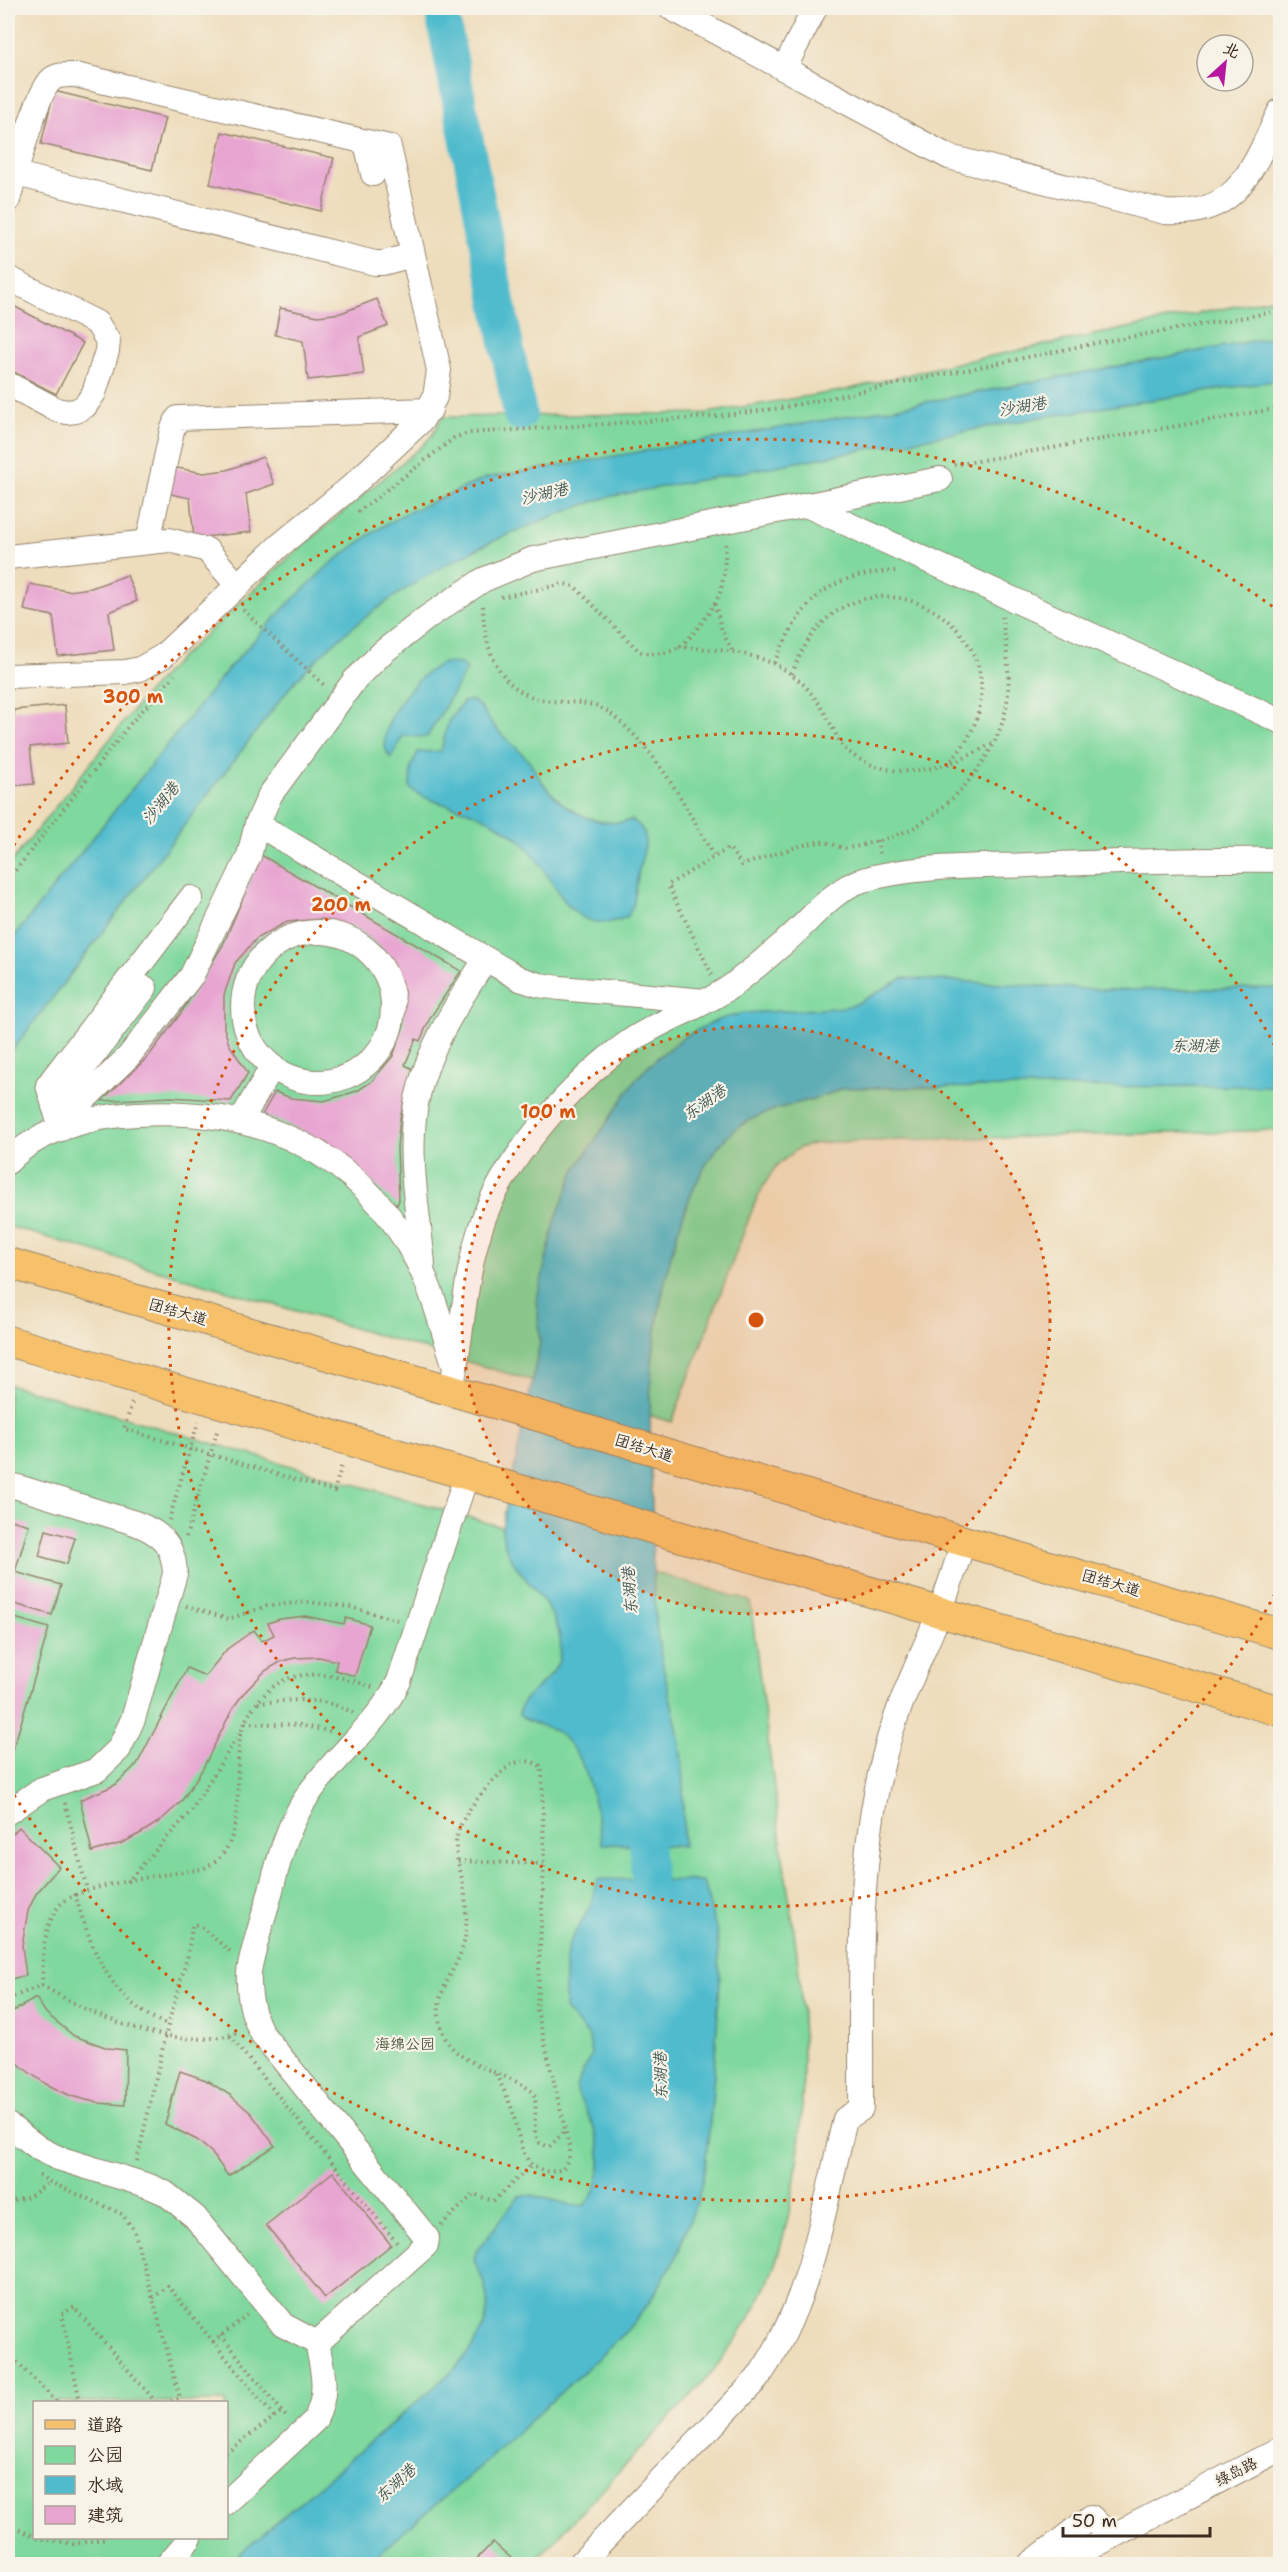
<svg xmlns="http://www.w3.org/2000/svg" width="1288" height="2572" font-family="'Shantell Sans','LXGW WenKai TC',sans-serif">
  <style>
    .green { fill: #7fd89d; stroke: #5d815e; stroke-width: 1.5; fill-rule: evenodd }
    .water { fill: #50bbcd; stroke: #467276; stroke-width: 1.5 }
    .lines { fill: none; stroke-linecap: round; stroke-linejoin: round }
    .river { stroke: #50bbcd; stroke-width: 34 }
    .building { fill: #e8a5d2 }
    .minor-casing { stroke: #94846d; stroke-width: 26 }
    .major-casing { stroke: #94846d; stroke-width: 32 }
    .path { stroke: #94846d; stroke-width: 4; stroke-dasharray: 1.5 4.5; stroke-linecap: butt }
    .minor { stroke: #fff; stroke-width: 24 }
    .major { stroke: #f7c06b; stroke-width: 30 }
    .ring { fill: none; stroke: #d7540e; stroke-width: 3; stroke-dasharray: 3 6 }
    .labels { text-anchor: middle; stroke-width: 4.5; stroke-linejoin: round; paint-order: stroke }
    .street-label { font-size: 15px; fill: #3b2a1e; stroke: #f7f3e8 }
    .park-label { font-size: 15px; fill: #4c563e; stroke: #f7f3e8 }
    .water-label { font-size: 16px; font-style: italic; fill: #415653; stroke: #f7f3e8 }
    .centre { fill: #d7540e; stroke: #f7f3e8; stroke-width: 3 }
    .ring-label { font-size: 18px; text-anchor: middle; font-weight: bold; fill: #d7540e; stroke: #f7f3e8; stroke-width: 4.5; stroke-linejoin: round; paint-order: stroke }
  </style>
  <rect width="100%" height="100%" fill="#f7f3e8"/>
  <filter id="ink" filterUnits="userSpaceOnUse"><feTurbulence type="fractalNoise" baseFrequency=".0167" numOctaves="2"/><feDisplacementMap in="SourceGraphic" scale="12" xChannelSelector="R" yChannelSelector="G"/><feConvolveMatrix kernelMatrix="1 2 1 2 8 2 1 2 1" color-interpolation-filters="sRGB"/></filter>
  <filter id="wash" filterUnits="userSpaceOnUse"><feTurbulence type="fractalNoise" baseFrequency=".008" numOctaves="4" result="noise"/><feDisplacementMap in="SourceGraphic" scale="24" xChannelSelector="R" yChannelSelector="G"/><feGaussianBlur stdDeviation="1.35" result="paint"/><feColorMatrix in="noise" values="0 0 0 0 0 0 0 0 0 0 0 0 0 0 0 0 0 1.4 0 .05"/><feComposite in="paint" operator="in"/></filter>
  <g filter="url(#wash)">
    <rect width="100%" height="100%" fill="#eeddbc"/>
    <g class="green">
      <path d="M1280,297V1130L831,1142L812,1144L799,1148L776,1166L764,1185L754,1205L672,1422L8,1226V866L147,693L178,660L295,552L422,446L433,434L442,417L706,413L846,390L947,365Z"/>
      <path d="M8,1384L502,1527L750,1601C761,1687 772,1772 783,1857C788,1893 795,1929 798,1965C808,2058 805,2195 768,2282C753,2317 731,2348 708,2377L532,2564H8ZM34,2402H226V2538H34Z"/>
    </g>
    <g class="water">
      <path d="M1280,336V380L1042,417L608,497C489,535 374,592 290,687L8,1056V944L228,669L283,609L329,565L375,531L402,515L486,478L872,412Z"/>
      <path d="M444,663L461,664L467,669L427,737L403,736L391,758C367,735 418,670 444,663Z"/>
      <path d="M470,700C483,705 486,718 495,727C505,739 518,748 528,760C533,766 536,773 540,779C561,809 596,830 632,820L640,826L645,834V846L638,875L634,903L628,916C567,945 556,872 521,841C506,829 491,820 474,813C456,806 422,801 410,788L411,767L418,752L441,751L448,722L463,702Z"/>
      <path d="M903,978L1105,990L1280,988V1086L844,1088C805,1106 757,1105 725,1139C678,1188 654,1315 651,1382C649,1419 651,1458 652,1495C652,1538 652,1580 656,1622C659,1660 671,1696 678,1733C685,1771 683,1808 683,1846L602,1844C595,1808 591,1762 561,1735C550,1725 530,1726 519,1715C520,1686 567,1684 560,1639C554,1594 501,1570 502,1527L540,1343L537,1299L556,1218L575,1170L636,1079L657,1058L685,1036L718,1020L743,1013L836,1008L854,1005Z"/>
      <path d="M598,1879L703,1881L717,1932L720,1981L712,2102L705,2167L698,2199L674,2261L649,2303L624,2334L480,2467L366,2564H228L456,2368C489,2328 498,2308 474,2260L476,2252L519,2196C534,2191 563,2206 583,2206C604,2188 603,2149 593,2125C587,2112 578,2100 576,2086L591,2055L589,2036L565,2009V1961L569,1944L590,1906Z"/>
    </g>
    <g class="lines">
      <g class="river">
        <path d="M441,8L520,414"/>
        <path d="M643,1799L652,1928"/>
      </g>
    </g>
    <g id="blocks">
      <g class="building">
        <path d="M54,91L165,118L152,170L41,144Z"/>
        <path d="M222,132L334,158L321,211L210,184Z"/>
        <path d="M377,299L388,326L359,337L364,374L308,380L303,341L275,335L280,308L318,316L341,313Z"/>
        <path d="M8,303L83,343L56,394L8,369Z"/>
        <path d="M263,457L274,484L246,494L251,532L194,538L190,498L161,492L167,466L204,473L227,470Z"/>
        <path d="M127,575L137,601L109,612L114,650L58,656L53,616L24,610L30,584L68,591L91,588Z"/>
        <path d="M65,705L68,743L30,747L34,784L8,786V719L14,718V710Z"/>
        <path d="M261,855L461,971L430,1018L420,1041L416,1039L405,1065L413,1069L400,1118L397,1147L399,1200L397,1205L341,1154L326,1143L291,1126L262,1115L275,1092L291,1098L324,1101L357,1091L371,1082L393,1056L404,1025V991L391,960L380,947L353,927L321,919L287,922L257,938L235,963L224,995V1028L229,1044L248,1073L231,1101L171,1097L101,1101L148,1057L181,1013L223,945Z"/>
        <path d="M8,1519L29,1525L15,1572L61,1585L52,1615L8,1602L10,1570L8,1569Z"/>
        <path d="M46,1530L75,1538L67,1564L39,1556Z"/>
        <path d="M8,1616L49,1628L8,1767Z"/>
        <path d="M305,1616L344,1624L346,1618L370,1625L355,1676L335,1670L337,1661L319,1657L295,1658L282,1661L265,1671L243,1694L233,1708L202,1770L181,1802L160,1821L141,1833L122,1843L92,1852L80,1800L115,1785L137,1764L187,1668L205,1676L227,1649L254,1630L262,1641L274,1635L268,1623L280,1619Z"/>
        <path d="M19,1827L59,1867L36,1894L28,1911L22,1946L26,1975L8,1980V1839Z"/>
        <path d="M36,1998L46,2013L74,2036L108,2048L126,2050L125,2105L98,2103L71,2096L46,2084L23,2068L8,2052V2014Z"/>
        <path d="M180,2071L206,2080L230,2095L251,2113L275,2146L228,2176L211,2152L197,2140L165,2124Z"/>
        <path d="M333,2172L391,2245L325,2298L266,2225Z"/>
        <path d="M493,2542L513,2560L508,2564H472Z"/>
      </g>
    </g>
  </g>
  <g filter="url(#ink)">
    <use href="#blocks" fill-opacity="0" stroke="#94846d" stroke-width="1.5"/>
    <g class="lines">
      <defs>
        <g id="minor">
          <path d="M671,8L949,157L1165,212C1240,217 1252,168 1280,111"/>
          <path d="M784,69L815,8"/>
          <path d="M366,142L373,174"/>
          <path d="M16,174L375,263H383L413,255"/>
          <path d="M8,200C15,176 36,92 52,79C59,74 67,75 75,75L389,147L439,370L435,397L422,420L352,486L279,546L163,656L140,669L125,672L8,676"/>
          <path d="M8,278L97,323L108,341L107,351L94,393L85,406L76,411L67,412L57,410L8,384"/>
          <path d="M806,505L1280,721"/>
          <path d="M148,542L172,430L178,418L430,410"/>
          <path d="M8,557L169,540L207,550L238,586"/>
          <path d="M257,824L520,979L539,985L560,988L705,1001"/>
          <circle cx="318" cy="1007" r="75"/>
          <path d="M54,1106L145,988"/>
          <path d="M240,1122L272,1067"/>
          <path d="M59,1124L129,1056L192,975L249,856L257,824L270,795L354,681L383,652L429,616L483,580L533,559L940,479"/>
          <path d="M61,1129L48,1085L191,898"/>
          <path d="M8,1162C38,1129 93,1116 137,1114C255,1107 358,1149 415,1257C433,1290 442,1328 454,1364"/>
          <path d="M423,1264C418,1211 406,1152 417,1099C428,1047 457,1004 485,960"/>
          <path d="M451,1390C463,1333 464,1271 485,1215C508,1156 574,1081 626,1044C659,1020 700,1009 733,985C751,971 768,957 785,942C809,922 832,889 863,880C916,865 974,867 1029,865C1113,862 1197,859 1280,860"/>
          <path d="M8,1484L135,1523C161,1533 174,1544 175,1574L133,1719L119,1749L97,1770L42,1789L8,1812"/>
          <path d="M8,2125L40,2149L58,2158L149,2186L165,2193L195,2217L283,2325L317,2343"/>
          <path d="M317,2343L426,2245L427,2238L263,2035C252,2016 248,1994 249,1972C253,1948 261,1925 268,1901C278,1864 286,1827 308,1795C336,1754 377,1726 399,1681L467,1474"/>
          <path d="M226,2503L315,2420C329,2393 323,2371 317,2343"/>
          <path d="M168,2564L190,2538"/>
          <path d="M580,2564L757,2379C811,2305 824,2207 845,2119L861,2109C862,1992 855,1872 884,1757C896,1707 920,1661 939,1613C949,1589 956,1564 964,1540"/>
          <path d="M1030,2564L1091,2517L1111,2537"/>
          <path d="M1067,2564L1084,2551L1280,2449"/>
        </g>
        <g id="major">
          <path d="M8,1263L508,1407L1280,1634"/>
          <path d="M8,1341L1280,1711"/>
        </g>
      </defs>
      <use href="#minor" class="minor-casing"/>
      <use href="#major" class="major-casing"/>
      <g class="path">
        <path d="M954,465L1280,408"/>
        <path d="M358,512L454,438L469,433L709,417L780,408L1101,342L1280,311"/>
        <path d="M501,597L564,584L574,586L639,651C650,656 669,654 679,647C692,639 715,606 720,592C725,576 725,558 726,541"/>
        <path d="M715,604L722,631L733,652"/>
        <path d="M483,606C483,646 499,693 545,700C567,704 592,699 611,714C658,751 685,805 714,857"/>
        <path d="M243,610L325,686"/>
        <path d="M679,647C730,650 782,653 814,697C826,712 833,730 842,746C884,787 949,771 992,743"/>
        <path d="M774,663C803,601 824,574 897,571"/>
        <path d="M792,674C851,507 1065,645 946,766"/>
        <path d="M877,840L880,857"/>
        <path d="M8,880L131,723L175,675"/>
        <path d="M712,975L668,885L729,848L742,865C762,859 802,843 821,842C830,841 839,849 848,848C866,845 897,836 913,828C955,805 997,755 1006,708C1012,678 1006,647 1002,617"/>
        <path d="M132,1403L124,1429L334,1491L342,1464"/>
        <path d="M169,1520L198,1422"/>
        <path d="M186,1537L218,1428"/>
        <path d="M186,1606L229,1619L266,1606L308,1602L350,1607L397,1620"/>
        <path d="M258,1703C290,1700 324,1696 353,1713"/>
        <path d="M245,1723L300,1725L333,1732"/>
        <path d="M65,1803L87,1890"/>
        <path d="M458,1861L544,1864"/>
        <path d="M127,1882L191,1811L241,1731"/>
        <path d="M75,1894C91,1949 110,2002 168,2025"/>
        <path d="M42,1985C43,1959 42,1926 60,1905C78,1884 172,1874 202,1869C254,1848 230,1774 242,1730C246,1716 256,1703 267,1692C296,1664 338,1675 372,1687"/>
        <path d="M42,1985C92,2017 181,2054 240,2032"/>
        <path d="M8,1999L42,1985"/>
        <path d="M230,2036L397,2243"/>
        <path d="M496,2074C502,2087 509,2099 513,2113C520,2138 522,2182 563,2169L569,2158V2146L537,2010L544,1864L542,1770L540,1766C526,1756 510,1763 500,1774C482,1792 455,1821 456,1847C456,1858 460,1868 462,1879C466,1897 468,1919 465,1938C458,1975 425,1995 445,2037C460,2068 509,2072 533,2092C540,2108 529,2129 540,2143L549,2147L565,2131"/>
        <path d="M137,2161L168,2025L188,1954L192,1926L195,1924L201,1927L232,1953"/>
        <path d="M39,2175L50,2182L122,2214L134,2230L180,2398L170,2402"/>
        <path d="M8,2202L29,2197L50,2182"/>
        <path d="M441,2225L474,2194L493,2201L533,2164"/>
        <path d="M153,2298L168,2286L274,2417"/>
        <path d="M221,2335L288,2419"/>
        <path d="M213,2342L248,2314"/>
        <path d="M8,2368L16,2361L57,2402"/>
        <path d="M80,2402L62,2314L74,2307L156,2402"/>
        <path d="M226,2453L282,2411"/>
        <path d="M8,2525L34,2536"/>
        <path d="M37,2538L74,2544L108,2538"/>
      </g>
      <use href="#minor" class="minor"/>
      <use href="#major" class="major"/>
    </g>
  </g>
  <circle cx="756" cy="1320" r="294" fill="#d7540e" fill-opacity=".12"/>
  <g class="ring">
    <circle cx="756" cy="1320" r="294"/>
    <path d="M1279 1586A587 587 0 1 1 1279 1054"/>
    <path d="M1280 2028A881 881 0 0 1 9 1787M9 853A881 881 0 0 1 1280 612"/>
  </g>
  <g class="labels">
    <g class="street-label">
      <text transform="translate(178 1312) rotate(16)" y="5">团结大道</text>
      <text transform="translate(644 1448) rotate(17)" y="5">团结大道</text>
      <text transform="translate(1111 1583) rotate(16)" y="5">团结大道</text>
      <text transform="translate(1236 2472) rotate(-27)" y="5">绿岛路</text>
    </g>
    <g class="park-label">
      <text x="405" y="2049">海绵公园</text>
    </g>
    <g class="water-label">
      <text transform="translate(1022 406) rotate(-10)" y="6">沙湖港</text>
      <text transform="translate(544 493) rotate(-13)" y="6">沙湖港</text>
      <text transform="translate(160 803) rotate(-51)" y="6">沙湖港</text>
      <text x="1195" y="1051">东湖港</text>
      <text transform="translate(704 1102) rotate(-35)" y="6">东湖港</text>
      <text transform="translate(629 1591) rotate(-94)" y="6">东湖港</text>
      <text transform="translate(660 2076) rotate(-91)" y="6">东湖港</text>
      <text transform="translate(395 2483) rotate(-42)" y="6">东湖港</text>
    </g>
  </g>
  <circle cx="756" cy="1320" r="9" class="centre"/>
  <g class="ring-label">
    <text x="133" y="703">300 m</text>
    <text x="341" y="911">200 m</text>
    <text x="548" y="1118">100 m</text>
  </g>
  <rect width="1288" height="2572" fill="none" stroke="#f7f3e8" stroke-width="30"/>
  <rect x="33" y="2401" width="195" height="138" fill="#f7f3e8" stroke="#aca397" stroke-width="1.5"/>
  <rect x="45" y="2420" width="30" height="9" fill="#f7c06b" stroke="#aca397" stroke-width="1.5"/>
  <text x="87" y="2431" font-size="18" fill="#3b2a1e">道路</text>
  <rect x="45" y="2446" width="30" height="18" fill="#7fd89d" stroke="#aca397" stroke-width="1.5"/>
  <text x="87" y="2461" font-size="18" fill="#3b2a1e">公园</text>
  <rect x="45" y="2476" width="30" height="18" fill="#50bbcd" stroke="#aca397" stroke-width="1.5"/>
  <text x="87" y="2491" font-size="18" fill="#3b2a1e">水域</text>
  <rect x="45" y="2506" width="30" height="18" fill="#e8a5d2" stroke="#aca397" stroke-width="1.5"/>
  <text x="87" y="2521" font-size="18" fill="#3b2a1e">建筑</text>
  <g transform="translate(1225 63) rotate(27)"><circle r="28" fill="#f7f3e8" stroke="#aca397" stroke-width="1.5"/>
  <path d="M0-4.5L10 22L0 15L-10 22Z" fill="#b5179e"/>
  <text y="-9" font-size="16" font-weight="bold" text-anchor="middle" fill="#3b2a1e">北</text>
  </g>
  <path d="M1063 2527v9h147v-9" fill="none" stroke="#3b2a1e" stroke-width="3"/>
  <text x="1072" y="2527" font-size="18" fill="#3b2a1e" stroke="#f7f3e8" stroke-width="4.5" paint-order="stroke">50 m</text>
</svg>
